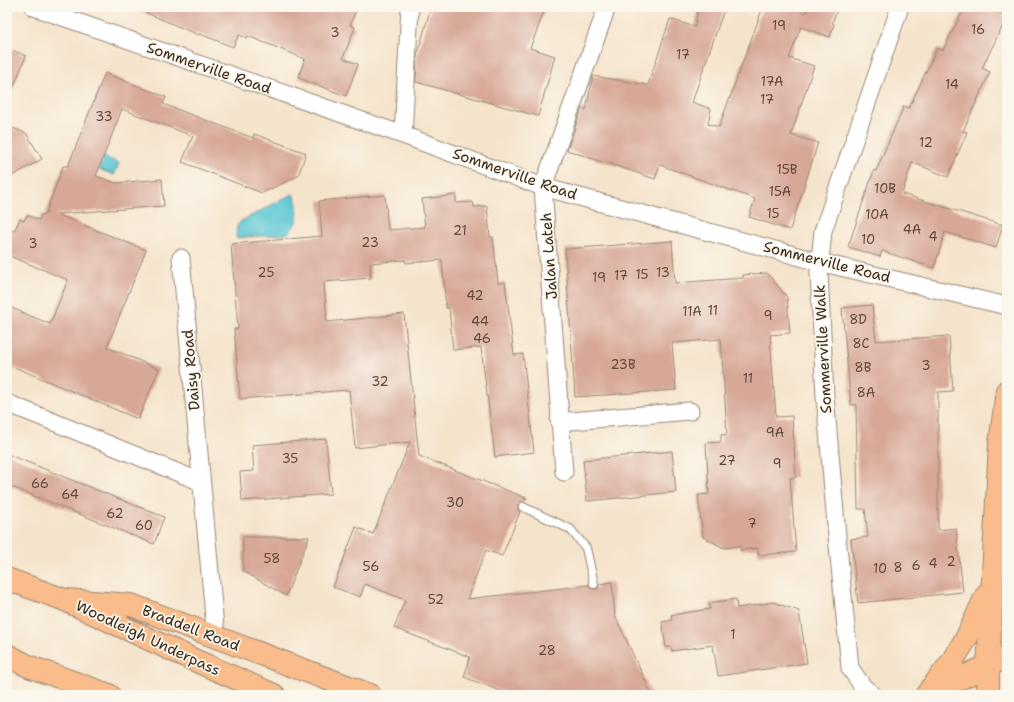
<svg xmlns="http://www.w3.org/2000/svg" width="1014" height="702" font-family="'Shantell Sans',sans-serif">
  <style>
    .water { fill: #5cc7d5; stroke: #4c787a }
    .building { fill: #d7a797 }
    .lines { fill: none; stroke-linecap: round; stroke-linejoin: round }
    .lane-casing { stroke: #988775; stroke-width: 10 }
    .street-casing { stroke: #988775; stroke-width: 19 }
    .primary-casing { stroke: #988775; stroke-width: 24 }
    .highway-casing { stroke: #988775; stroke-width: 24 }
    .lane { stroke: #fff; stroke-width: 8 }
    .street { stroke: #fff; stroke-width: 17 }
    .primary { stroke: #f9bc8a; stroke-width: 22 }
    .highway { stroke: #f9bc8a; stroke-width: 22 }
    .labels { text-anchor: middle; stroke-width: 3.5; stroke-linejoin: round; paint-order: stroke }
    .number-label { font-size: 13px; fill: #62493c }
    .street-label { font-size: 15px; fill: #3b2a1e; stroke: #fbf7ec }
  </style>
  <rect width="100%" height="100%" fill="#fbf7ec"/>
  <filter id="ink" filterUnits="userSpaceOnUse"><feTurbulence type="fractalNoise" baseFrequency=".025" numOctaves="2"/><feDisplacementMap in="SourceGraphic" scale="8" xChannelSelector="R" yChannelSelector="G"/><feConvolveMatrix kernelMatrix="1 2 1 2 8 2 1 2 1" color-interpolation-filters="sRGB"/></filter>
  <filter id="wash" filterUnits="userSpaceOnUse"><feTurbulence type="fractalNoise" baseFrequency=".012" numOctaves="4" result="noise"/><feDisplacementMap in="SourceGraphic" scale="16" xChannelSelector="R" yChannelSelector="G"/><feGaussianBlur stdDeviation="0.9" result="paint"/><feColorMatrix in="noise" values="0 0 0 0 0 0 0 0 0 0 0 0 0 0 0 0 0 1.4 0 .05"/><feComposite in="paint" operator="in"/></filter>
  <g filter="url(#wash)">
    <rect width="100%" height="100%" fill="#f5e4cc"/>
    <g class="water">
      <path d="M77,146L119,163L114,175L73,159Z"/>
      <path d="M293,194C300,207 300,225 286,234L236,238L237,226L241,221Z"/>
    </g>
    <g id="blocks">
      <g class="building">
        <path d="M132,7H357L350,25L355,27L343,58L358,64L346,96L298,78L305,59L248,36L247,38L239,35L233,47L200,34L199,35Z"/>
        <path d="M431,7H546L530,48L555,56L538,116L416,82L417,56Z"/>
        <path d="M698,7H725L692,102L711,109L708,124L719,127L763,7H789L806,13L808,7H827L837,10L832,23L834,24L830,37L801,27L789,58L814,66L791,135L818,143L790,230L749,217L755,199L660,165L655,179L605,162V163L567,150L582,108L586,110L593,76L648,85L670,19L695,27Z"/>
        <path d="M965,7H987L1007,17L982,68L990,72L963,131L967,132L948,177L912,162L902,194L1003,225L996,248L945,232L934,268L882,251L880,257L848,247L874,170L876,171L904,106L909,108L937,48L943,50Z"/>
        <path d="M7,48L26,56L8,101H7Z"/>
        <path d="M105,73L166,97L163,104L253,138L254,134L306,153L298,176L262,193L182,162L193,136L122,109L96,176L116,183L162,179L164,206L56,214L146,250L107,347L159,369L138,419L7,364V306L50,324L68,280L7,255V229L14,231L20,219L24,221L27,215L39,220L42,214L45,215L63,166H68Z"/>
        <path d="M7,126L26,133L42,159L7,179Z"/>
        <path d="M385,195L388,230L425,227L422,199L456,195V203L473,202L474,207L487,206L490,237H493L498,283L505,282L514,355L523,354L534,452L495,457L481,347L453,350L449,308H446L442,260L406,263L405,260L370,263L371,278L324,282L327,322L404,314L419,456L526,498L524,502H520L518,505V510L520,512L502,556L486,550L467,599L589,585L590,588L595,589L598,588L599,584L612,582L615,616L652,695H511L464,677L470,657L394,628L405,600L365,584L360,597L333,587L356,527L373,534L410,442L355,448L349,390L240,399L234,329H238L231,244L322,236L319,201Z"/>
        <path d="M672,241L675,283L743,278V275L767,273L787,297L790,333L770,335L776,417L792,416L796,477L790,478L796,552L758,555V548L740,550V546L724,548L703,537L698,495L709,494L706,443L721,442V435L727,434L721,339L672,343L676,390L575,397L565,249Z"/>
        <path d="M872,305L876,341L949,336L953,391L938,392V530L956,528L963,592L858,603L851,539L868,537L865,509H858L856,405H851L842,308Z"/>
        <path d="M326,439L331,494L242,501L240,472L254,471L252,445Z"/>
        <path d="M672,451L676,492L587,501L583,460Z"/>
        <path d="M7,454L164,517L154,544L7,485Z"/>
        <path d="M243,537H309L286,596L243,571Z"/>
        <path d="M736,599L737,608L773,602L799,611L807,663L718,676L713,645L672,651L671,647H666L662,622L672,620L671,615L710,609L709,603Z"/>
      </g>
    </g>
  </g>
  <g filter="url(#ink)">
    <use href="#blocks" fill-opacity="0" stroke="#988775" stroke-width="1"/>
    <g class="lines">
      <defs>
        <path id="lane" d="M523,507L570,529L586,548L594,584"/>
        <g id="street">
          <path d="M34,7L403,135L543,187L819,262L1007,306"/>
          <path d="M403,135L410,7"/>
          <path d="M181,258L216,638"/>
          <path d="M7,403L201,482"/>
          <path d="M559,420L571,421L690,411"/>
          <path d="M564,472L543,187L607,7"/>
          <path d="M873,695L863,687L850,668L849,657L837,536L825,396L819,271L823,231L900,7"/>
        </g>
        <g id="primary">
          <path d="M66,600L131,605L370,695"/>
          <path d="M930,692L1007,657"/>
          <path d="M927,694L951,663L967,637L987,594"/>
          <path d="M988,695V667L1000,444L1007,391"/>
        </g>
        <g id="highway">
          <path d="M7,579L65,600L194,660L274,695"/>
          <path d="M7,655L28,666L109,695"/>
        </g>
      </defs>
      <use href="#lane" class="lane-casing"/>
      <use href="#street" class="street-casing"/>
      <use href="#primary" class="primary-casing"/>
      <use href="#highway" class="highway-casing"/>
      <use href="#lane" class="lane"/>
      <use href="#street" class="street"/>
      <use href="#primary" class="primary"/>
      <use href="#highway" class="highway"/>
    </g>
  </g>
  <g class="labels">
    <g class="number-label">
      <text x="779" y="30">19</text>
      <text x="978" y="34">16</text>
      <text x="335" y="37">3</text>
      <text x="683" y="59">17</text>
      <text x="772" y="86">17A</text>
      <text x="952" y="89">14</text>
      <text x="767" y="104">17</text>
      <text x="104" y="121">33</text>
      <text x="926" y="147">12</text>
      <text x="787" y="174">15B</text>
      <text x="885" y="193">10B</text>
      <text x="780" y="196">15A</text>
      <text x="773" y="218">15</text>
      <text x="877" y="219">10A</text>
      <text x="912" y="234">4A</text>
      <text x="460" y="235">21</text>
      <text x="933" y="241">4</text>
      <text x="868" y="244">10</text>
      <text x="370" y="247">23</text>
      <text x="33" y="248">3</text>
      <text x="266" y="277">25</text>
      <text x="663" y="277">13</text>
      <text x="642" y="279">15</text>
      <text x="621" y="280">17</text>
      <text x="599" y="282">19</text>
      <text x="475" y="300">42</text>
      <text x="713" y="315">11</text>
      <text x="692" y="316">11A</text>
      <text x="768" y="320">9</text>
      <text x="858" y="324">8D</text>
      <text x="480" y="326">44</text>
      <text x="482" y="343">46</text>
      <text x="861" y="348">8C</text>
      <text x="623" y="369">23B</text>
      <text x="926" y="370">3</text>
      <text x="863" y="372">8B</text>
      <text x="748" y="383">11</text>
      <text x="380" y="386">32</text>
      <text x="866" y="397">8A</text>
      <text x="775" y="437">9A</text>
      <text x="290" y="463">35</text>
      <text x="727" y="465">27</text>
      <text x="777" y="468">9</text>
      <text x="40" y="488">66</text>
      <text x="70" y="499">64</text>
      <text x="455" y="507">30</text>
      <text x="115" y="518">62</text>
      <text x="752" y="528">7</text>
      <text x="144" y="530">60</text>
      <text x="272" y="563">58</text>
      <text x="951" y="566">2</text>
      <text x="933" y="568">4</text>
      <text x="916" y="570">6</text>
      <text x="371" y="571">56</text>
      <text x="898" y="572">8</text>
      <text x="880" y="573">10</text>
      <text x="436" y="604">52</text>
      <text x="733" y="639">1</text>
      <text x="547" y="655">28</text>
    </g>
    <g class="street-label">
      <text transform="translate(209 68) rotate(19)" y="5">Sommerville Road</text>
      <text transform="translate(515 174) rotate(19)" y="5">Sommerville Road</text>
      <text transform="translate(549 256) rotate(-94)" y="5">Jalan Lateh</text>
      <text transform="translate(827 262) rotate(14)" y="5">Sommerville Road</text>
      <text transform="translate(823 349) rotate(-93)" y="5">Sommerville Walk</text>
      <text transform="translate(191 370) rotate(-95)" y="5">Daisy Road</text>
      <text transform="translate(191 628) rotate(21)" y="5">Braddell Road</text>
      <text transform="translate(148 638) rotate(25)" y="5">Woodleigh Underpass</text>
    </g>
  </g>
  <rect width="1014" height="702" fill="none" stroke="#fbf7ec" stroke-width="24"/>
</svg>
